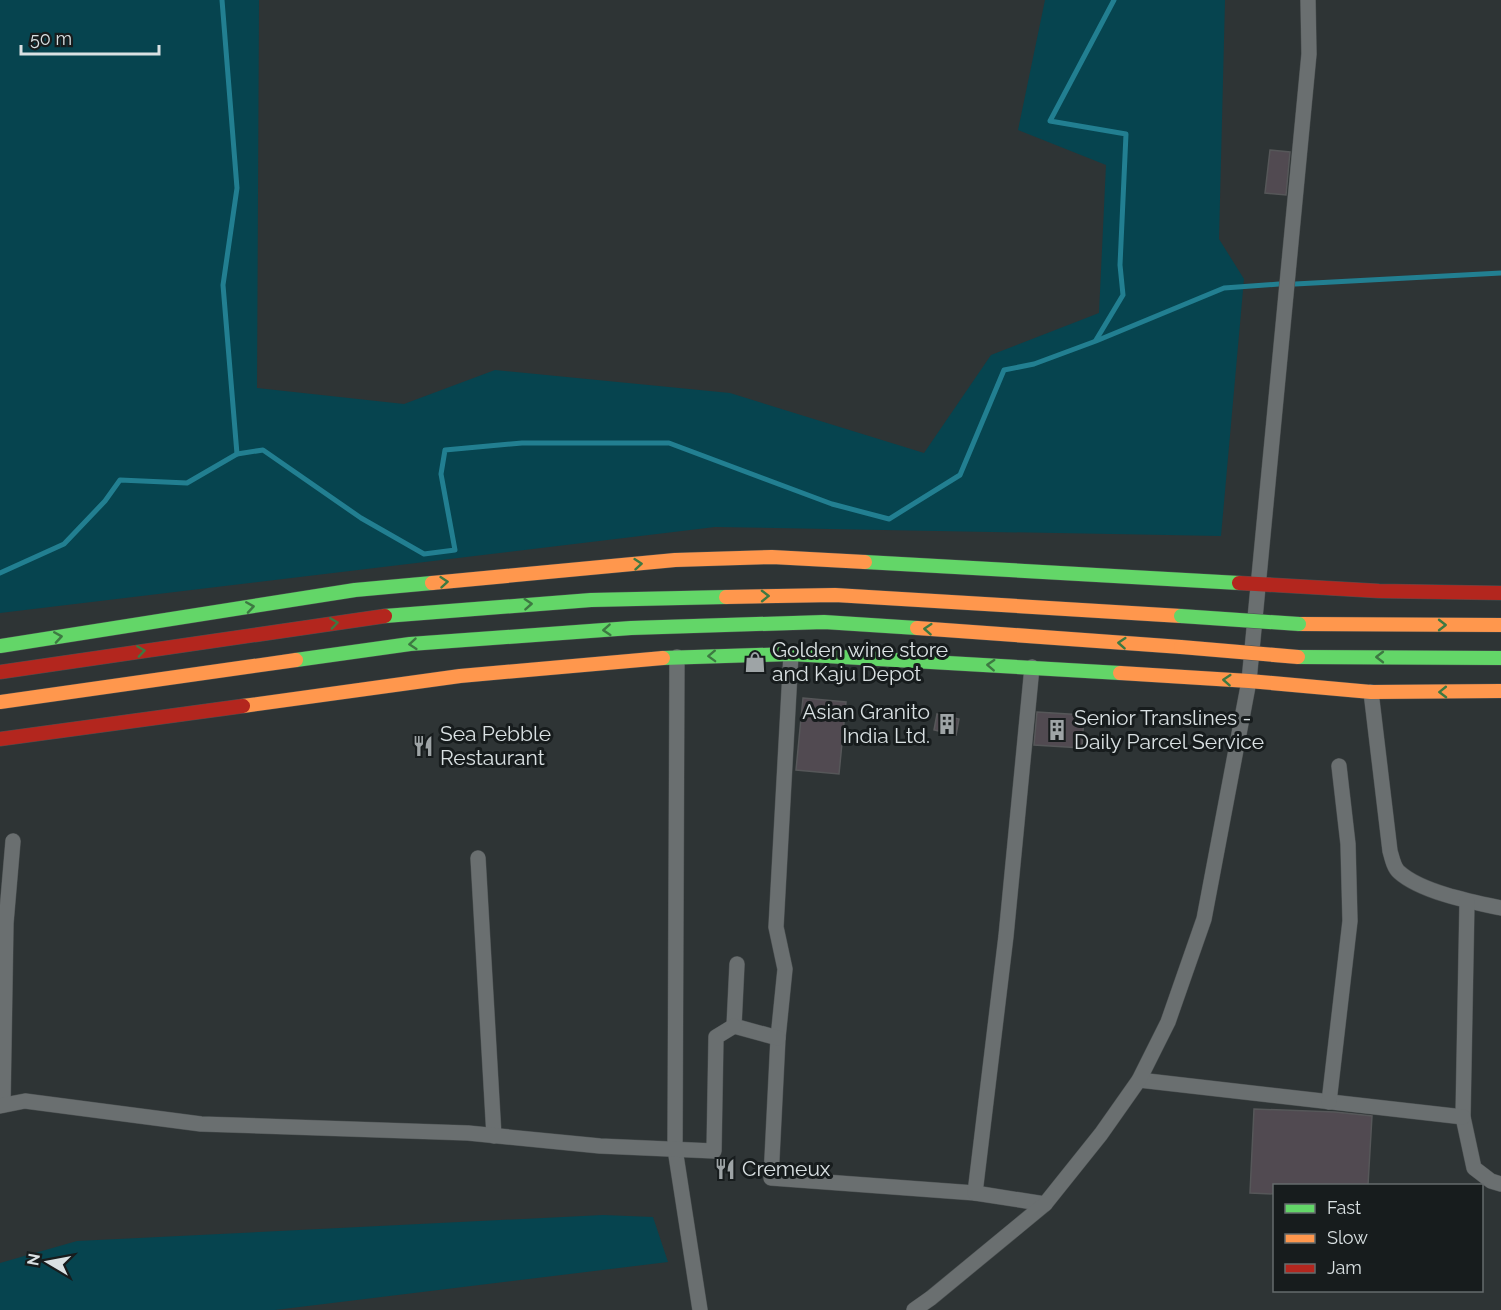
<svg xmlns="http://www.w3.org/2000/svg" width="1501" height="1310" font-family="Raleway,sans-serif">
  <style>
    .green { fill: #06444f }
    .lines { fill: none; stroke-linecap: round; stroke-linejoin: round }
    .stream { stroke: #227f91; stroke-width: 5 }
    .building { fill: #514a51; stroke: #565759; stroke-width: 1.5 }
    .street-casing { stroke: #4a4f50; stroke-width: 16 }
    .fast-casing { stroke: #4a4f50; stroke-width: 15 }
    .slow-casing { stroke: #4a4f50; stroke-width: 15 }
    .jam-casing { stroke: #4a4f50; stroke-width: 15 }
    .street { stroke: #6a6f70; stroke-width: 15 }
    .fast { stroke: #63d668; stroke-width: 14 }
    .slow { stroke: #ff974d; stroke-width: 14 }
    .jam { stroke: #b3261e; stroke-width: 14 }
    .fast-bridge-casing { stroke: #4a4f50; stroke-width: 15; stroke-linecap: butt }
    .slow-bridge-casing { stroke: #4a4f50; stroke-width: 15; stroke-linecap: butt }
    .fast-bridge { stroke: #63d668; stroke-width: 14 }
    .slow-bridge { stroke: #ff974d; stroke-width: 14 }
    .oneway { stroke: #3d7942 }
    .labels { text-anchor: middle; stroke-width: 6; stroke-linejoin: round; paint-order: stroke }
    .poi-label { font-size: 21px; fill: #dae1e3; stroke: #171c1d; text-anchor: start }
  </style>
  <rect width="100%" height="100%" fill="#2e3435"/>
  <g class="green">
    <path d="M0,0H259L257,388L404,404L495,370L730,393L924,453L991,355L1099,313L1106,165L1018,130L1045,0H1225L1219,239L1244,279L1221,536L715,527L0,613Z"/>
    <path d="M603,1215L653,1217L668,1262L275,1310H0V1263L77,1241Z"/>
  </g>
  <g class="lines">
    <g class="stream">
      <path d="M222,0L237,188L223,285L237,454"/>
      <path d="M1295,284L1501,273"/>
      <path d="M1096,340L1123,295L1120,265L1126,134L1050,121L1114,0"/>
      <path d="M0,573L64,544L105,501L120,480L187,483L237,454L263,450L361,518L424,554L455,550L441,474L445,450L522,443H669L832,504L889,519L960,475L1004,370L1034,364L1096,341L1224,288L1279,284"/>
    </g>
  </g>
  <g class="building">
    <path d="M1270,150L1290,152L1286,195L1265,193Z"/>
    <path d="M803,698L846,702L839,774L796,770Z"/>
    <path d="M1037,712L1084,715L1082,748L1034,745Z"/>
    <path d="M937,714L959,719L956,735L934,730Z"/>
    <path d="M1254,1109L1335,1112L1372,1116L1368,1185H1275V1194L1250,1193Z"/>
  </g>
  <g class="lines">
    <defs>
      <g id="street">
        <path d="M791,654L776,927L785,969L778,1038L771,1178L975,1193"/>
        <path d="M677,657L675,1149L700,1310"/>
        <path d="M1032,667L1006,936L975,1193L1045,1204"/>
        <path d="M1371,692L1390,851C1392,858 1394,868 1399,872C1421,892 1472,902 1501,908"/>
        <path d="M478,858L494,1136"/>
        <path d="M1467,901L1463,1117L1474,1168L1491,1181L1501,1184"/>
        <path d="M737,964L734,1026L778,1038"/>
        <path d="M1139,1080L1463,1117"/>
        <path d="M1329,1102L1350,921L1348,844L1339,766"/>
        <path d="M3,1105L6,923L13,841"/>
        <path d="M0,1106L25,1101L201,1124L468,1133L600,1146L714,1151L716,1037L734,1026"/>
        <path d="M914,1310L931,1298L1045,1204L1101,1134L1139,1080L1168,1022L1204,919L1249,681L1309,54L1308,0"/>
      </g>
      <g id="fast">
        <path d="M865,562L1239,583"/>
        <path d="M385,616L591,600L726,597"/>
        <path d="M0,646L355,590L432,583"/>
        <path d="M1298,657L1501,658"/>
        <path d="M663,658L791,654L1120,673"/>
        <path d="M296,660L410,644L631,628L824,622L917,628"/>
      </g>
      <g id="slow">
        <path d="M432,583L675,560L772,557L865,562"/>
        <path d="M726,597L835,595L1181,616"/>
        <path d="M1299,624L1501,625"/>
        <path d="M917,628L1181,647"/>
        <path d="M1120,673L1249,681L1371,692L1501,691"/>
        <path d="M0,702L296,660"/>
        <path d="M243,706L460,676L663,658"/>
      </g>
      <g id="jam">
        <path d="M1239,583L1379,591L1501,593"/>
        <path d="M0,672L385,616"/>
        <path d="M0,739L243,706"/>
      </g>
    </defs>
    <use href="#street" class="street-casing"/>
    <use href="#fast" class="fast-casing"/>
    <use href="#slow" class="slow-casing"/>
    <use href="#jam" class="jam-casing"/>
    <use href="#street" class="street"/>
    <use href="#fast" class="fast"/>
    <use href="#slow" class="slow"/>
    <use href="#jam" class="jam"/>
    <defs>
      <path id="fast-bridge" d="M1181,616L1299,624"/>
      <path id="slow-bridge" d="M1181,647L1298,657"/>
    </defs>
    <use href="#fast-bridge" class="fast-bridge-casing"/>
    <use href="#slow-bridge" class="slow-bridge-casing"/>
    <use href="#fast-bridge" class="fast-bridge"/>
    <use href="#slow-bridge" class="slow-bridge"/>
  </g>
  <defs><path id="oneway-chevron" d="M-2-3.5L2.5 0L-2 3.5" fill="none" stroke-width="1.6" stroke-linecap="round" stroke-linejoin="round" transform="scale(1.5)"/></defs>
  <g class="oneway">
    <use href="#oneway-chevron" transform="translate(638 564) rotate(-5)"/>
    <use href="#oneway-chevron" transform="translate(444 582) rotate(-5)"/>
    <use href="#oneway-chevron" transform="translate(765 596) rotate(-1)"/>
    <use href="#oneway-chevron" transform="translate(528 604) rotate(-4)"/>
    <use href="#oneway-chevron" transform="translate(250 607) rotate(-9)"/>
    <use href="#oneway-chevron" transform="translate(334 623) rotate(-8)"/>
    <use href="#oneway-chevron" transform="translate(1442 625)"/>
    <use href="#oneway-chevron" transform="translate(928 629) rotate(-176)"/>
    <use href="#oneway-chevron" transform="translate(607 630) rotate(176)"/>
    <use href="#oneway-chevron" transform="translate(58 637) rotate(-9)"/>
    <use href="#oneway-chevron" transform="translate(1122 643) rotate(-176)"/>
    <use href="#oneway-chevron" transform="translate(413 644) rotate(175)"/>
    <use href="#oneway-chevron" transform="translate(141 651) rotate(-8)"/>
    <use href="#oneway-chevron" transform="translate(712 656) rotate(178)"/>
    <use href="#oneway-chevron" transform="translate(1380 657) rotate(-180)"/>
    <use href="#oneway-chevron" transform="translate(991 665) rotate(-177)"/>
    <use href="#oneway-chevron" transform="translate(1227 680) rotate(-176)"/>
    <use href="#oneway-chevron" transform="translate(1443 692) rotate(179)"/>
  </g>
  <defs>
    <symbol id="shop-bare" viewBox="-9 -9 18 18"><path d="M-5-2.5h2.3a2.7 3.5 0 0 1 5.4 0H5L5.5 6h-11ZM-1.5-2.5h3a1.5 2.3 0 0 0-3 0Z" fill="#9ea4a6" stroke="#171c1d" stroke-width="2.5" paint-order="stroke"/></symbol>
    <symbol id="building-bare" viewBox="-9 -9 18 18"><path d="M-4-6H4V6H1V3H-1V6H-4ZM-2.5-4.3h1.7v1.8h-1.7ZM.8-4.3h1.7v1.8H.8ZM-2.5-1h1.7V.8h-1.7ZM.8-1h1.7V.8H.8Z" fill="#9ea4a6" stroke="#171c1d" stroke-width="2.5" paint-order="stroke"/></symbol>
    <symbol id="restaurant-bare" viewBox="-9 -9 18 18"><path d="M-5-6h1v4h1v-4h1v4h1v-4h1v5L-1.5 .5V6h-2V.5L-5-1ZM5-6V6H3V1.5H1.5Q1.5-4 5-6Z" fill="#9ea4a6" stroke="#171c1d" stroke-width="2.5" paint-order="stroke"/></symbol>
  </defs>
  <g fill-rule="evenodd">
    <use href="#shop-bare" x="740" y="647" width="30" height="30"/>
    <use href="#building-bare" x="932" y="709" width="30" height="30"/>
    <use href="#building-bare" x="1042" y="715" width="30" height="30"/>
    <use href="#restaurant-bare" x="408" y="731" width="30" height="30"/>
    <use href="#restaurant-bare" x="710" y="1154" width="30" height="30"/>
  </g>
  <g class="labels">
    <g class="poi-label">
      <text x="772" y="657">Golden wine store<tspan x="772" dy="24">and Kaju Depot</tspan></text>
      <text x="930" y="719" text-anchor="end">Asian Granito<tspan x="930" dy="24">India Ltd.</tspan></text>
      <text x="1074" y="725">Senior Translines -<tspan x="1074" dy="24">Daily Parcel Service</tspan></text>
      <text x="440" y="741">Sea Pebble<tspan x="440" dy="24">Restaurant</tspan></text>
      <text x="742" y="1176">Cremeux</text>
    </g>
  </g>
  <rect x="1273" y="1184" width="210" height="108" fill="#171c1d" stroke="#656b6c" stroke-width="1.5"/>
  <rect x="1285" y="1204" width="30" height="9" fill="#63d668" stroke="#656b6c" stroke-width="1.5"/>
  <text x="1327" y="1214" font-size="18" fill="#dae1e3">Fast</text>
  <rect x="1285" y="1234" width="30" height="9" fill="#ff974d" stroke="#656b6c" stroke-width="1.5"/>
  <text x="1327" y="1244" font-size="18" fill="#dae1e3">Slow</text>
  <rect x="1285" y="1264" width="30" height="9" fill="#b3261e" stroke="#656b6c" stroke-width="1.5"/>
  <text x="1327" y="1274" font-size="18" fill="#dae1e3">Jam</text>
  <g transform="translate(48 1262) rotate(280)" stroke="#171c1d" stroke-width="4.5" paint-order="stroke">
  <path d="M0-4.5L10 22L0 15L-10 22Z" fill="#dae1e3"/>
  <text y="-9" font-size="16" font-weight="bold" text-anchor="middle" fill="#dae1e3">N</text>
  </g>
  <path d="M21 45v9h138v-9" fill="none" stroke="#dae1e3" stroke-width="3"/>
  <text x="30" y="45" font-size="18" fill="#dae1e3" stroke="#171c1d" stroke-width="4.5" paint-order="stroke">50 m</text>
</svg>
